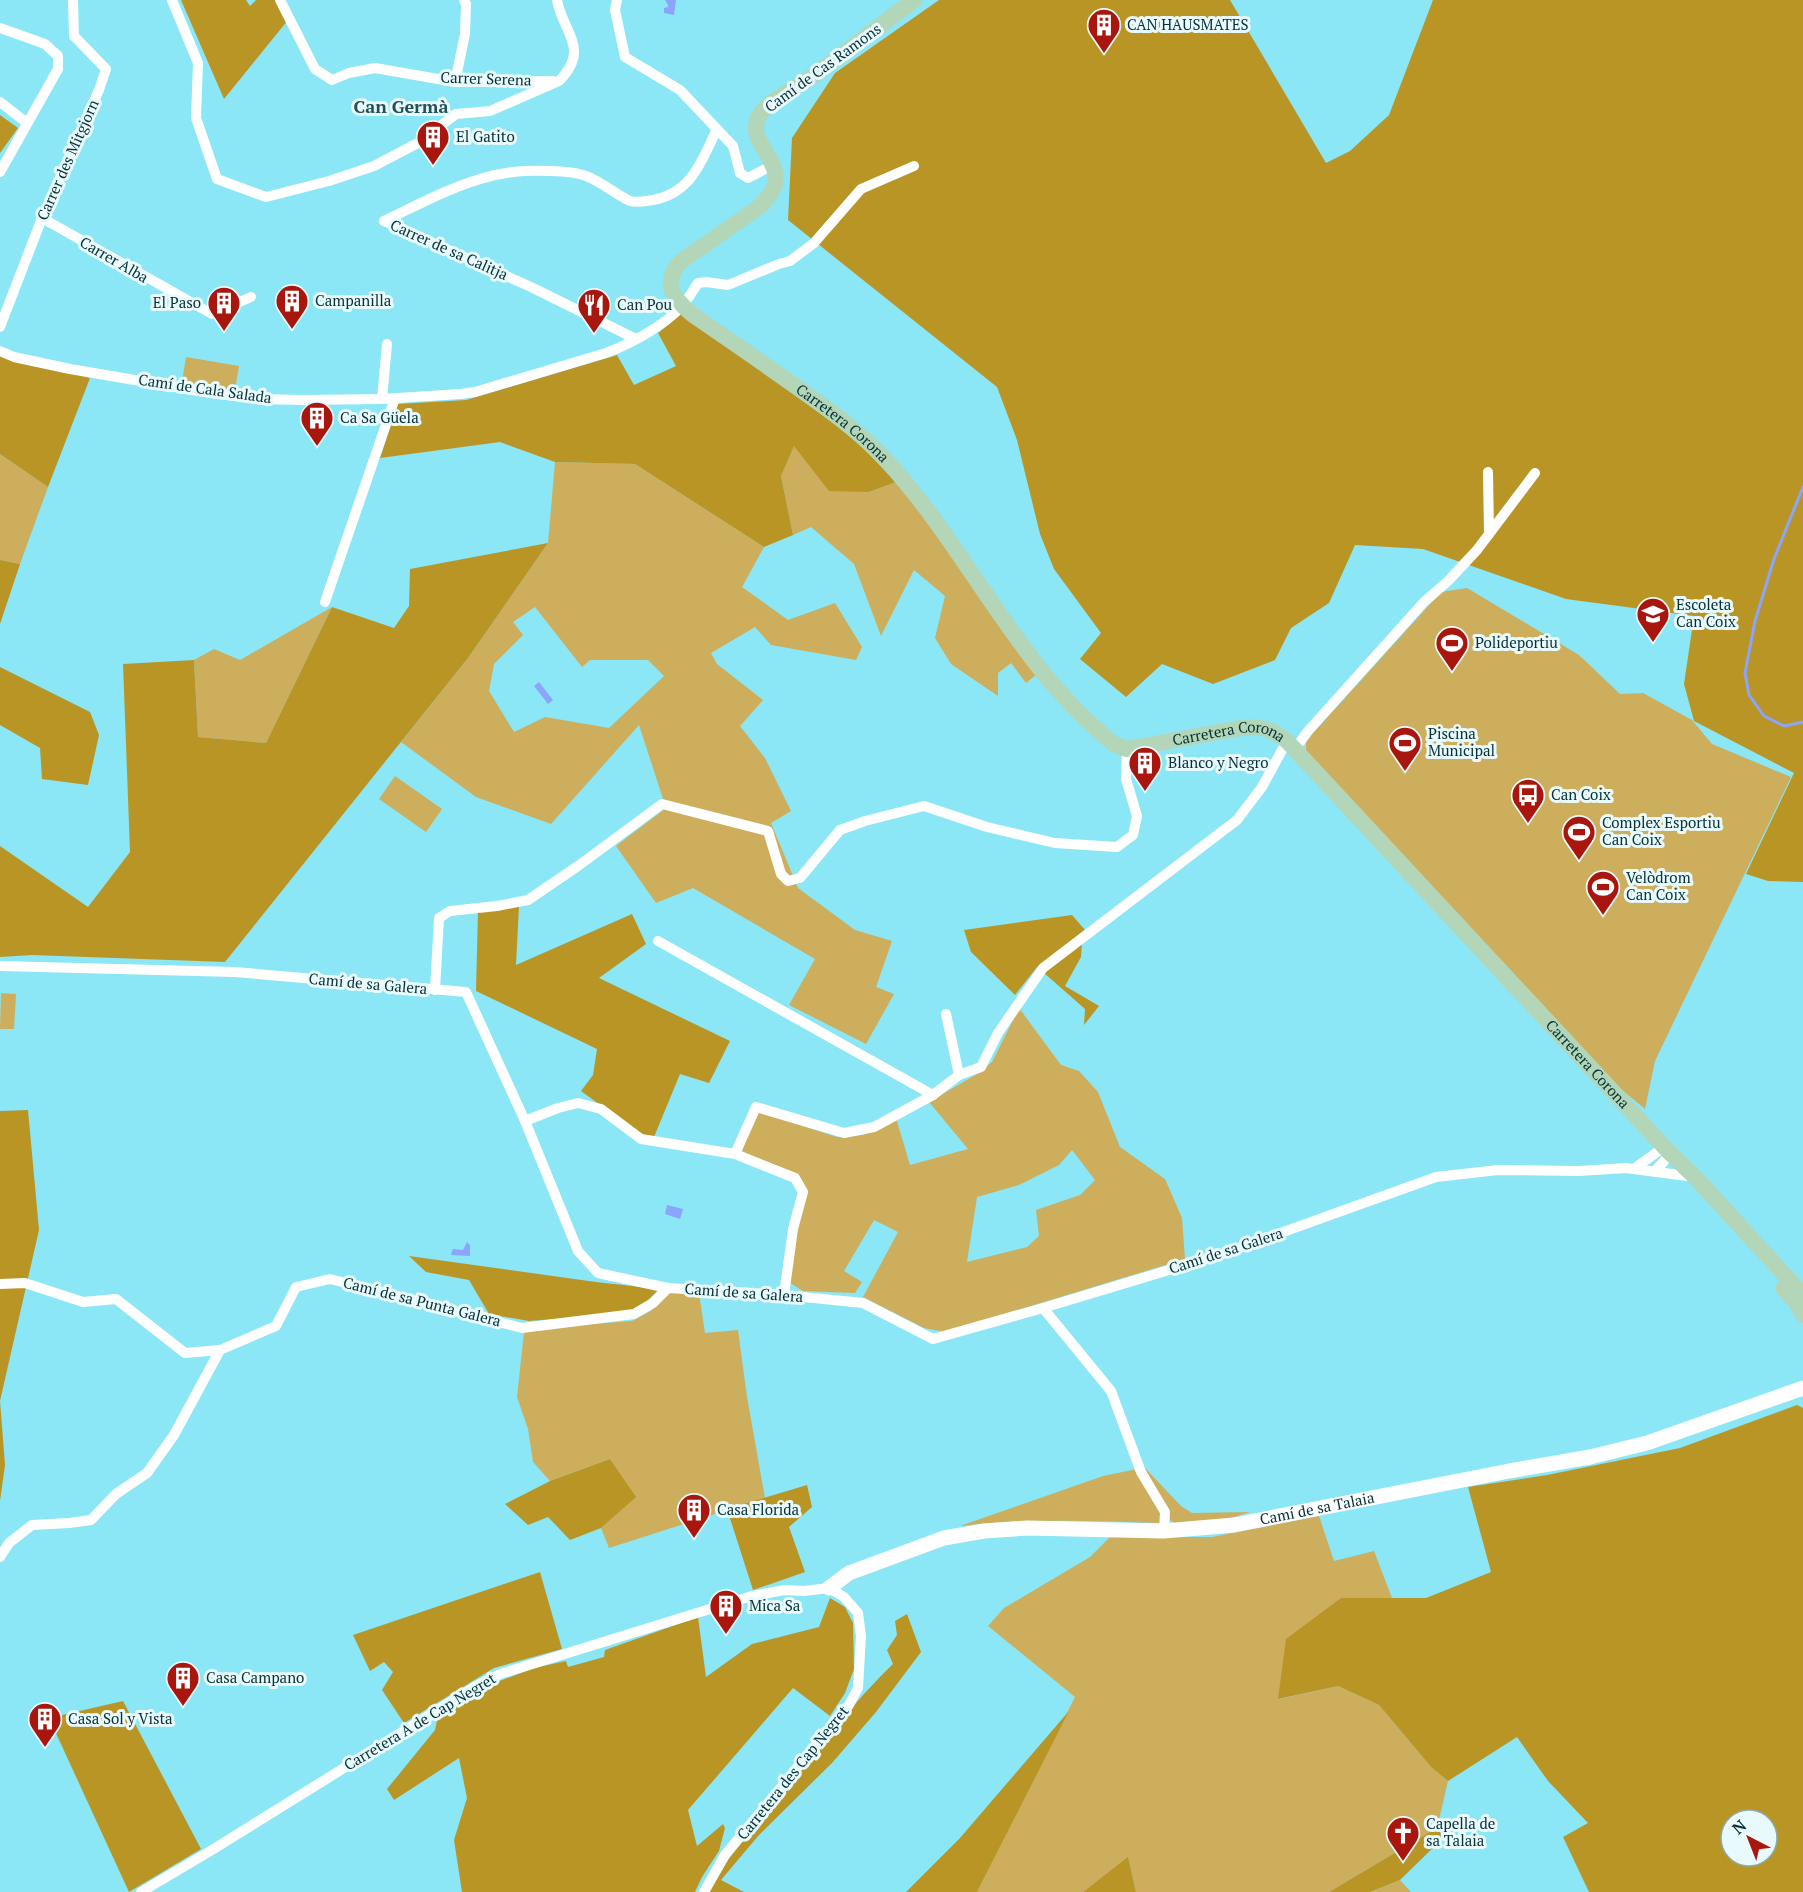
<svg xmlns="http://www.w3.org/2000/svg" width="1803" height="1892" font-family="'PT Serif',serif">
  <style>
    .green { fill: #cdae5d; fill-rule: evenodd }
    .forest { fill: #b99526; fill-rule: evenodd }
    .water { fill: #8aa5fb }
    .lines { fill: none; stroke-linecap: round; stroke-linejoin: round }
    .stream { stroke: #8aa5fb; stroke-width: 3 }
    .street { stroke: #fff; stroke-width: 10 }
    .secondary { stroke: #fff; stroke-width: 15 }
    .primary { stroke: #b3d6b9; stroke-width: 16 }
    .labels { text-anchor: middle; stroke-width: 6; stroke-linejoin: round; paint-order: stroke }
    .poi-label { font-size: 15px; fill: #063036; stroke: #e9fafd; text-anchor: start }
    .street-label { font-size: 15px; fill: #063036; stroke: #e9fafd }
    .quarter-label { font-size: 18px; font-weight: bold; fill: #205159; stroke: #e9fafd }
  </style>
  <rect width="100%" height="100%" fill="#8be6f6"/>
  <g class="green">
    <path d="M186,357L239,366L235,390L182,382Z"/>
    <path d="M794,445L869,492L896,482L939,533L1036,675L1026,683L1011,663L998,673V696L951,664L935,638L945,596L914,570L881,636L854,564L811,527L793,535L781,476Z"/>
    <path d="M0,454L48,487L20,564L0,560Z"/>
    <path d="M555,462L635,464L764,547L742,587L788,620L835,603L862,647L856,660L771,645L755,627L711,653L717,664L763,700L740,726L765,758L791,811L771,823L798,888L855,930L892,941L876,987L894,994L866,1044L789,1005L815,959L693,888L656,903L616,846L666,808L639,725L551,824L476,797L401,742L468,658L548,543ZM535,607L582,667L590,660H648L664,676L609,728L545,717L514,732L489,691L494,664L523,635L513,622Z"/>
    <path d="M1467,588L1579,655L1620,694L1643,693L1692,720L1712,744L1791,777L1655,1061L1645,1109L1622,1090L1306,751V741L1441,592Z"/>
    <path d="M332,607L266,743L198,737L194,660L214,649L240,660Z"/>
    <path d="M395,776L442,809L426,832L379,799Z"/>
    <path d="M1,993L16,994L14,1029H0Z"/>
    <path d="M1019,1008L1061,1065L1079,1071L1098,1092L1120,1147L1165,1179L1182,1218L1185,1259L945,1332L924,1328L863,1297L898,1232L874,1220L844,1271L862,1282L855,1293L803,1291L790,1283L795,1231L805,1191L796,1177L743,1153L741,1146L755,1115L760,1112L837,1137L863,1135L896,1118L910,1165L968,1149L929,1102L977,1074L992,1062ZM1072,1150L1095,1180L1080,1195L1036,1210L1039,1236L1027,1247L967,1262L977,1197L1019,1185L1059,1165Z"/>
    <path d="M671,1290L699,1293L705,1333L738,1330L747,1397L765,1498L609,1548L601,1528L635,1497L610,1459L550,1481L533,1462L528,1429L517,1397L524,1332L567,1326L632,1321L651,1311Z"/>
    <path d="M1144,1467L1181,1506L1192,1513L1250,1512L1231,1518L1176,1524L1170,1520Z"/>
    <path d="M1137,1469L1161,1514V1523C1094,1521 1027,1518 960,1526L1103,1476Z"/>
    <path d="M1319,1516L1334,1561L1374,1551L1392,1598H1341L1279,1699L1338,1686L1379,1705L1431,1767L1448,1781L1439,1820L1440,1826L1329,1892H1136L1128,1858L1083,1892H977L1075,1697L988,1626L1004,1608L1090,1557L1110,1537H1212Z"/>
    <path d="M1400,1880L1411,1892H1370Z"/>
  </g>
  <g class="forest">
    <path d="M181,0H246L250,6L256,0H276L288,20L224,99Z"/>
    <path d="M939,0H1230L1326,163L1350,151L1389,115L1433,0H1803V882L1768,881L1746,874L1794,773L1694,721L1684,684L1694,616L1566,599L1423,549L1355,545L1329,603L1291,628L1275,660L1213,684L1162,664L1126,697L1080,659L1101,633L1054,569L1040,534L1017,440L997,387L788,220L792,138L835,73Z"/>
    <path d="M0,115L18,128L0,153Z"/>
    <path d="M681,314L842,426L896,482L869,492L829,491L794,446L781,476L793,535L764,547L635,464L555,462L500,442L380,458L398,404L466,400L617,355L634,385L676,366L658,333Z"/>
    <path d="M0,354L90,378L48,487L0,454Z"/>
    <path d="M548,543L468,658L225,962L32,955L0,957V846L88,907L130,852L123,664L194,660L198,737L266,743L332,607L394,628L409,606L410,569Z"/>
    <path d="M0,560L20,564L0,624Z"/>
    <path d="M0,667L90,712L99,735L88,785L42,779L40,748L0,725Z"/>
    <path d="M519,906L516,965L632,914L646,944L599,978L730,1041L709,1083L680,1074L654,1137H644L581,1091L593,1075L597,1049L476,991L478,911Z"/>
    <path d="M1072,915L1085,930L1037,967L1015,995L971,952L964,930Z"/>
    <path d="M1082,942L1081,957L1065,986L1099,1006L1084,1025L1085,1009L1043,972Z"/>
    <path d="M28,1110L39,1230L0,1401L5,1465L0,1501V1111Z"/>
    <path d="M409,1256L596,1282L659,1289L648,1300L632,1310L603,1315L529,1321L489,1314L469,1280L426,1272Z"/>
    <path d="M1797,1405L1803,1408V1892H1589L1563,1837L1588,1823L1548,1781L1517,1737L1448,1781L1431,1767L1379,1705L1338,1686L1278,1699L1286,1639L1341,1598H1426L1491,1572L1468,1487L1547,1475L1680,1448ZM1731,1820H1767V1856H1731Z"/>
    <path d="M610,1459L636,1497L601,1528L570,1540L548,1517L528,1525L505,1504L550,1481Z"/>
    <path d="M807,1485L812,1507L789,1527L805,1572L753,1590L727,1509Z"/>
    <path d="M540,1572L562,1649L494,1668L404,1723L382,1690L393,1672L384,1662L370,1671L353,1635Z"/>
    <path d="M830,1598L845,1607L853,1623L854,1669L845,1693L830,1716L793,1688L688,1810L697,1846L723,1824L725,1828L719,1851L702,1877L695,1892H462L454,1840L467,1798L459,1758L394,1800L387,1789L435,1730L438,1716L484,1687L534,1668L566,1661L568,1667L604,1657L605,1650L698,1617L706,1677L752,1644L819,1627Z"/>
    <path d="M907,1614L921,1652L876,1712L832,1763L759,1835L721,1880L744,1892H705C732,1852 762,1816 793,1779C825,1739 857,1699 893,1664L887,1650L897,1635L895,1621Z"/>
    <path d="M123,1701L201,1849L129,1892L49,1718Z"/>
    <path d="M1069,1711L977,1892H906L960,1838Z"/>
    <path d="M1440,1826L1441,1840L1400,1880L1370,1892H1329Z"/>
    <path d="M1128,1857L1136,1892H1083Z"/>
  </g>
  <g class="water">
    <path d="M665,0H676L674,15L664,13V8L668,7V5Z"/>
    <path d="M539,682L553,700L548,704L534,686Z"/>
    <path d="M667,1205L683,1209L680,1219L665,1214Z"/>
    <path d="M467,1242L470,1245V1256L452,1255L451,1254L453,1249L463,1250Z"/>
  </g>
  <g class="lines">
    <path class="stream" d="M1803,487L1774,559L1755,621L1745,673L1749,695L1764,716L1784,726L1803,722"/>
    <g class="street">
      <path d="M172,0L198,63L196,118L217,179L266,197L329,181L374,166L418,143L456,114L490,111L559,81C591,49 563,33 557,0"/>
      <path d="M280,0L315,69L332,80L349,73L375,68L455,82L553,81"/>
      <path d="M617,0L615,10L625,57L680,90L733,146L740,173L748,178L773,165"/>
      <path d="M0,28L45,44L58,56V69L0,172"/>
      <path d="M455,82L465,34L466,4L464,0"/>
      <path d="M0,102L27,123"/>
      <path d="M42,218L212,314L251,297"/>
      <path d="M384,221C426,201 466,178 513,172C529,170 572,170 586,176C602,182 615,194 630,201C637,203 646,201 653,200C692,193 702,160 717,129"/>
      <path d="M384,221L531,287L636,339"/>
      <path d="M0,327L42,218L99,90L106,69L74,36L73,0"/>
      <path d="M0,351L14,357L70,369L211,393L258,399L302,400L382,399L460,394L475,392L606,353C630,344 664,326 682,306C688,299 693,291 698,283L706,282L728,285L779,264L790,261L814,243L861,189L914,166"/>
      <path d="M382,399L387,344"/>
      <path d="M1488,472L1489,534"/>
      <path d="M325,602L395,398"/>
      <path d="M1295,749L1308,731L1424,602L1448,581L1477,550L1535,473"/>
      <path d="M658,941L933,1095"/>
      <path d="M0,966L235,972L466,992L525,1121L578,1251L598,1273L668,1288L784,1295L863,1303L933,1339L1043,1308L1222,1254L1436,1177L1498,1170L1579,1171L1626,1168L1687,1176"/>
      <path d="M435,990L439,918L450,911L497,906L528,900L578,866L662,804L768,831L781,874L788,881L800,878L840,830L865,821L924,806L987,827L1055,843L1117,847L1133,835L1137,816L1126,779L1127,749"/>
      <path d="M946,1014L959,1075"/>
      <path d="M525,1121L558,1108L578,1103L601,1109L641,1139L735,1154L795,1178L803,1192L793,1229L784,1295"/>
      <path d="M735,1154L756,1107L844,1133L874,1127L933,1095L959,1075L981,1067L998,1033L1043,968L1237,820L1262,787L1287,741"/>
      <path d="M1635,1168L1664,1147"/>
      <path d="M1655,1171L1666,1159L1669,1152"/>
      <path d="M0,1284L25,1283L83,1302L116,1299L185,1353L220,1350L276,1326L296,1287L330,1279L522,1328L634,1314L653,1303L668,1288"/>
      <path d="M1043,1308L1111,1391L1141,1472L1165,1512L1164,1531"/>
      <path d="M0,1557L9,1543L32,1525L69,1523L91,1520L116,1494L147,1473L174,1435L220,1350"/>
      <path d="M141,1892L212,1850L476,1686L500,1674L752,1596L785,1590L804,1591L829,1588L844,1597L858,1613L861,1636L858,1688L849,1705L725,1855L704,1892"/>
    </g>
    <path class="secondary" id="s1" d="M829,1588L849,1573L944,1538L984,1531L1027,1528L1164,1531L1234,1525L1509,1471L1590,1457L1647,1443L1803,1388"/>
    <g class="primary">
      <path id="s2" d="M914,0C879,26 846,53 810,78C796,88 767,101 759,116C742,148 804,167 759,207L680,262C661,285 674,299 693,315C728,339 763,363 798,388C829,410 860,432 886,460C969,550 1017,667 1114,744L1127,749L1240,728C1262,726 1269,728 1287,741L1669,1152L1696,1178L1803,1295"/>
      <path d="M1783,1288L1797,1304L1803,1315"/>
    </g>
  </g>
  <defs>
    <symbol id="building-pin" viewBox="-11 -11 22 30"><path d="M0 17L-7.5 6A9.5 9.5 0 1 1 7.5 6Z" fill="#a8160d" stroke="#e9fafd"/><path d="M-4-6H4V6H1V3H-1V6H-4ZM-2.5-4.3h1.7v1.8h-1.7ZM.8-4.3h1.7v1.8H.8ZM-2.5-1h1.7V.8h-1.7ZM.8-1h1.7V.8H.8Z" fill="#fff"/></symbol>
    <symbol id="restaurant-pin" viewBox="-11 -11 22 30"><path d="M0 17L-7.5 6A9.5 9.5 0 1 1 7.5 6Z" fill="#a8160d" stroke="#e9fafd"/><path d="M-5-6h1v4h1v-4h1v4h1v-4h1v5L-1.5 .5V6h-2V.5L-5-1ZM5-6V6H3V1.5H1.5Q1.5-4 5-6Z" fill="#fff"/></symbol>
    <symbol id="school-pin" viewBox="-11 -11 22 30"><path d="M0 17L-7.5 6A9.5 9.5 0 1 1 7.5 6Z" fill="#a8160d" stroke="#e9fafd"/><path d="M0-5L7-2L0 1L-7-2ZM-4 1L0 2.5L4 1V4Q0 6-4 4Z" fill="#fff"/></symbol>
    <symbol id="stadium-pin" viewBox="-11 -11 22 30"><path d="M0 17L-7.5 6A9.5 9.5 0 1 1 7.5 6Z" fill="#a8160d" stroke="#e9fafd"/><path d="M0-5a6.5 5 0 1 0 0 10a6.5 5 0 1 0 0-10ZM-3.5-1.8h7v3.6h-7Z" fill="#fff"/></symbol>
    <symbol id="bus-pin" viewBox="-11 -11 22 30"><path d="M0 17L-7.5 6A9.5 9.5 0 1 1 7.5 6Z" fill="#a8160d" stroke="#e9fafd"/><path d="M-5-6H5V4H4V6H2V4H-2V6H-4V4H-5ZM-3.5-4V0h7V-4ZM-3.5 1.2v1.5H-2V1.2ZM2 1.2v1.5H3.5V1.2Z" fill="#fff"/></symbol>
    <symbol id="church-pin" viewBox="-11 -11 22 30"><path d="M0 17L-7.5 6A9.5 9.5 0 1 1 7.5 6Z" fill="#a8160d" stroke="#e9fafd"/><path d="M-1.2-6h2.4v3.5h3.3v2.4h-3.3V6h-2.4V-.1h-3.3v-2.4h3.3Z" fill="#fff"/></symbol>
  </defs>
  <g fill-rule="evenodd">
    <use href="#building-pin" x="1085" y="6" width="38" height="52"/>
    <use href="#building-pin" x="414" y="118" width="38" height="52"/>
    <use href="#building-pin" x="273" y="282" width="38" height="52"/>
    <use href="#building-pin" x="205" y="284" width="38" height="52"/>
    <use href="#restaurant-pin" x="575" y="286" width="38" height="52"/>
    <use href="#building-pin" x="298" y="399" width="38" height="52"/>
    <use href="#school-pin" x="1634" y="595" width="38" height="52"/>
    <use href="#stadium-pin" x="1433" y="624" width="38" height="52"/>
    <use href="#stadium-pin" x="1386" y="724" width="38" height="52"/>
    <use href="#building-pin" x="1126" y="744" width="38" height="52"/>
    <use href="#bus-pin" x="1509" y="776" width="38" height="52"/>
    <use href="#stadium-pin" x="1560" y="813" width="38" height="52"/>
    <use href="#stadium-pin" x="1584" y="868" width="38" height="52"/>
    <use href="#building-pin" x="675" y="1491" width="38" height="52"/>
    <use href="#building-pin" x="707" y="1587" width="38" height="52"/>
    <use href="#building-pin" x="164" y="1659" width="38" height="52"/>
    <use href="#building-pin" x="26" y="1700" width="38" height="52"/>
    <use href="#church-pin" x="1384" y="1814" width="38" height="52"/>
  </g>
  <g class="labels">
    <g class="poi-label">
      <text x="1127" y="30">CAN HAUSMATES</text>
      <text x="456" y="142">El Gatito</text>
      <text x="315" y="306">Campanilla</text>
      <text x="201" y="308" text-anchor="end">El Paso</text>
      <text x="617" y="310">Can Pou</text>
      <text x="340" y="423">Ca Sa Güela</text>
      <text x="1676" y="610">Escoleta<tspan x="1676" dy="17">Can Coix</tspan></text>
      <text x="1475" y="648">Polideportiu</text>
      <text x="1428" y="739">Piscina<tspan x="1428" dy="17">Municipal</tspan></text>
      <text x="1168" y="768">Blanco y Negro</text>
      <text x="1551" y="800">Can Coix</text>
      <text x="1602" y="828">Complex Esportiu<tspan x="1602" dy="17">Can Coix</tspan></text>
      <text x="1626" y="883">Velòdrom<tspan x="1626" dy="17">Can Coix</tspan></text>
      <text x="717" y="1515">Casa Florida</text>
      <text x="749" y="1611">Mica Sa</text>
      <text x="206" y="1683">Casa Campano</text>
      <text x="68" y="1724">Casa Sol y Vista</text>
      <text x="1426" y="1829">Capella de<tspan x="1426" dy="17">sa Talaia</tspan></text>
    </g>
    <g class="street-label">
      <text transform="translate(823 68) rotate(-36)" y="5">Camí de Cas Ramons</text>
      <text transform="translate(486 79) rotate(2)" y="5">Carrer Serena</text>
      <text transform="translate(68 160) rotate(-66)" y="5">Carrer des Mitgjorn</text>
      <text transform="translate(449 250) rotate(24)" y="5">Carrer de sa Calitja</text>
      <text transform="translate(114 260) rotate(30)" y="5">Carrer Alba</text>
      <text transform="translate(205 389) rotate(8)" y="5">Camí de Cala Salada</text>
      <text dy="5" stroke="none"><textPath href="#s2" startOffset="640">Carretera Corona</textPath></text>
      <text dy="5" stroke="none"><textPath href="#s2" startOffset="1180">Carretera Corona</textPath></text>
      <text transform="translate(368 984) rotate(5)" y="5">Camí de sa Galera</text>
      <text dy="5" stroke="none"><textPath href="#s2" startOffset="1683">Carretera Corona</textPath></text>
      <text transform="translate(1226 1251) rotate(-18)" y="5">Camí de sa Galera</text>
      <text transform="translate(744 1293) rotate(4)" y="5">Camí de sa Galera</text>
      <text transform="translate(422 1302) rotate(14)" y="5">Camí de sa Punta Galera</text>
      <text dy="5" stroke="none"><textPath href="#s1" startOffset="502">Camí de sa Talaia</textPath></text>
      <text transform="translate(420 1722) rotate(-31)" y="5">Carretera A de Cap Negret</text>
      <text transform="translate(793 1773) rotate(-51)" y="5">Carretera des Cap Negret</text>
    </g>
    <g class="quarter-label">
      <text x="401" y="113">Can Germà</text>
    </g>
  </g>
  <g transform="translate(1749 1838) rotate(318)"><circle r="28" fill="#e9fafd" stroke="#8ea9ad" stroke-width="1.5"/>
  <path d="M0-4.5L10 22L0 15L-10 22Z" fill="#a8160d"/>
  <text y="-9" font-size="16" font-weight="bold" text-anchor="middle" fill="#063036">N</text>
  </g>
</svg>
